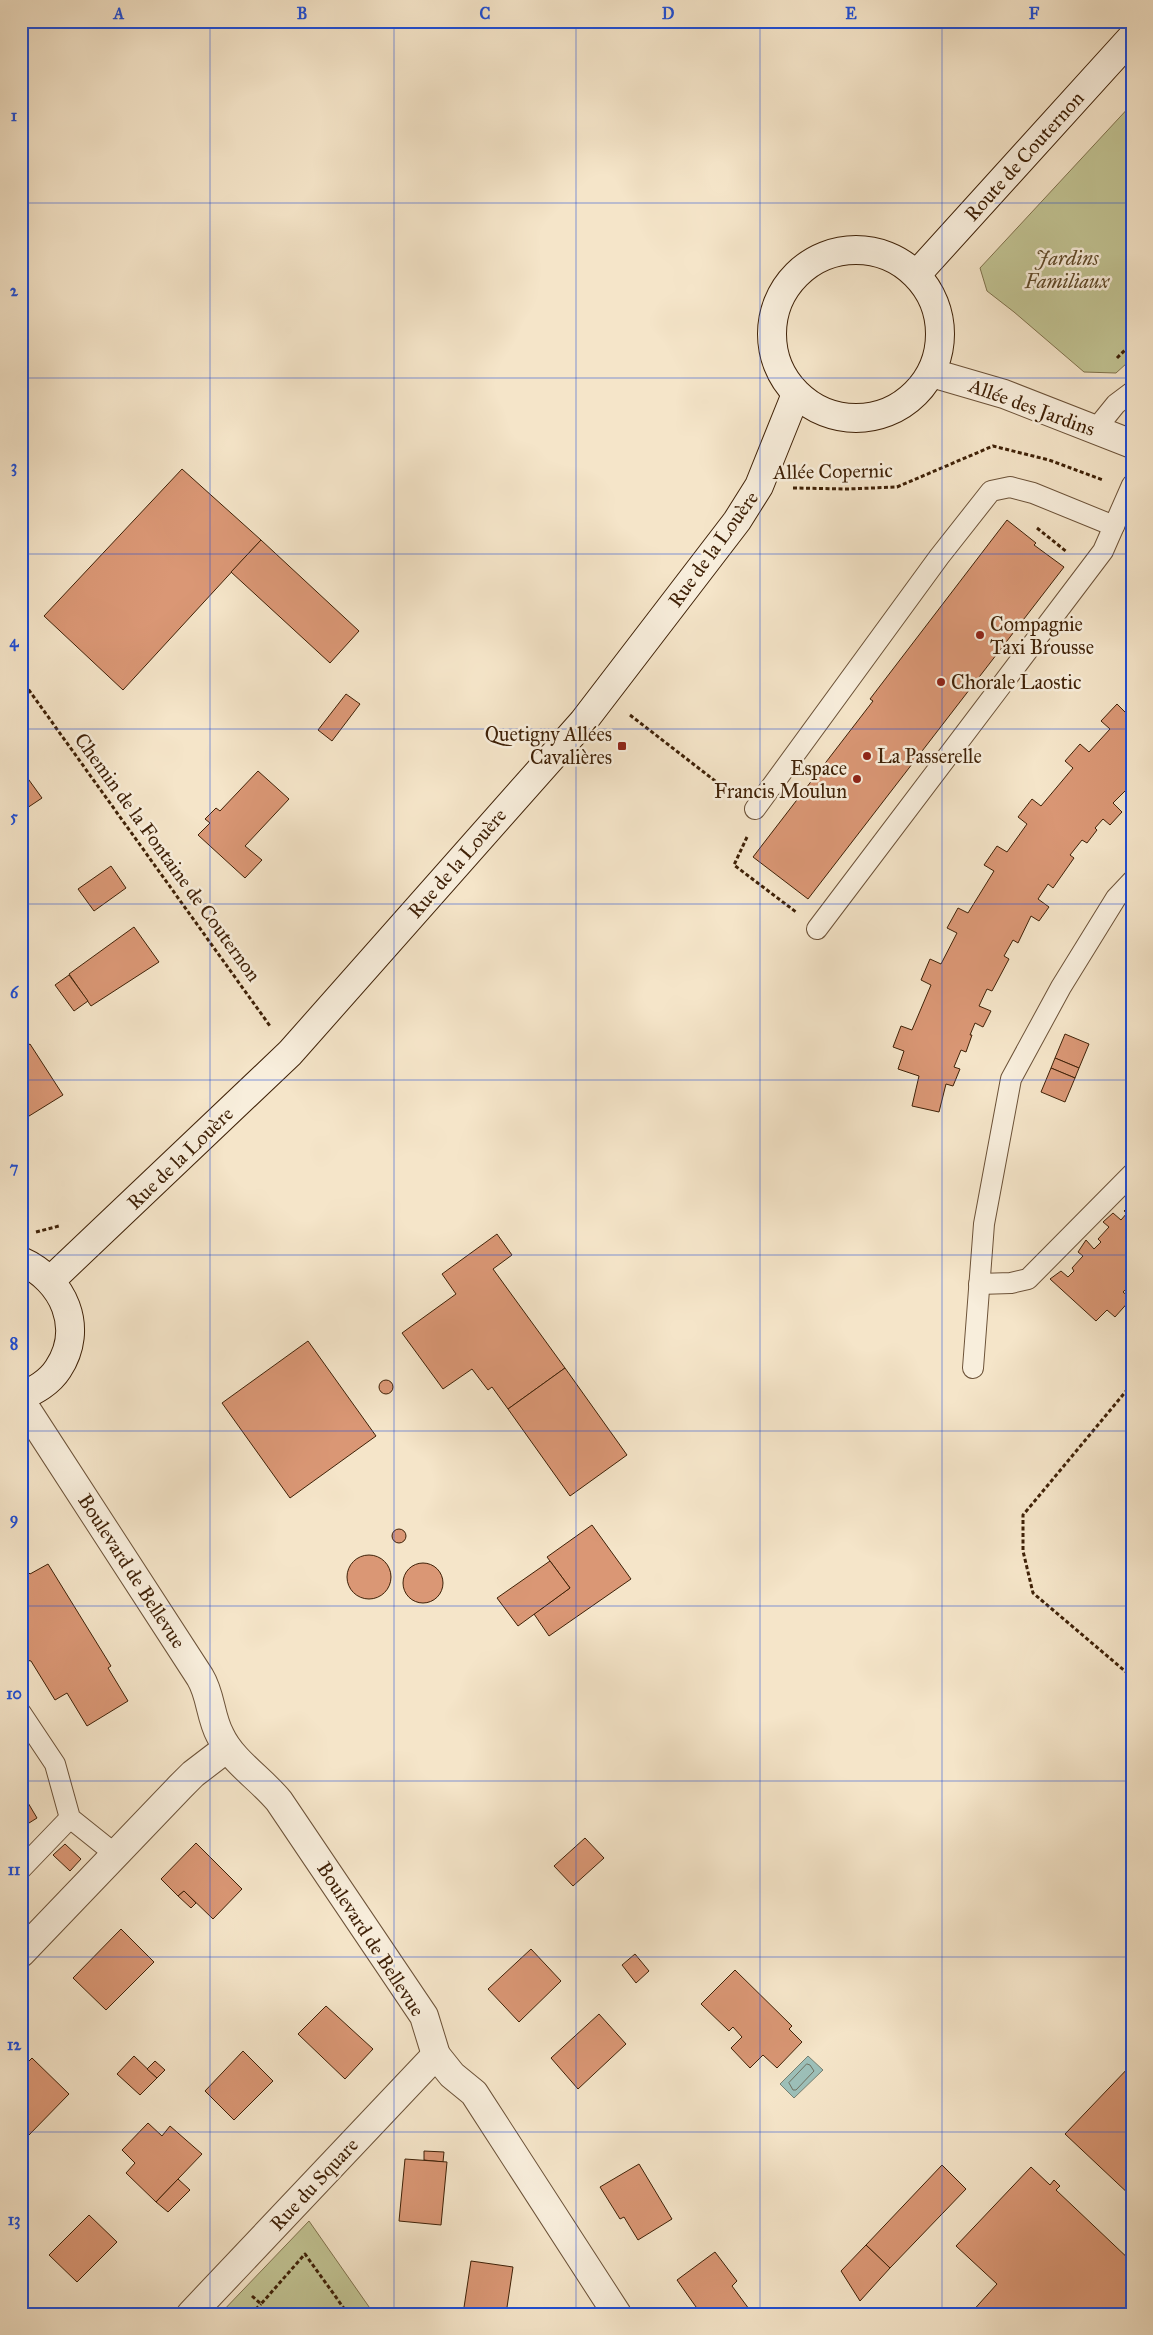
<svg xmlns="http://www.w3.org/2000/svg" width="1153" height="2335" font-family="'IM FELL Great Primer',serif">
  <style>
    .green { fill: #c1c393; stroke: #80724d }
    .water { fill: #9cbfb8; stroke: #778071 }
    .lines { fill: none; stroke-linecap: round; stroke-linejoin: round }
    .shore { stroke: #6e7060; stroke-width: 1 }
    .building { fill: #da9775; stroke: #3f2107 }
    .service-casing { stroke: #6c5238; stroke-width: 22 }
    .minor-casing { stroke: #6c5238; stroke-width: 30 }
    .secondary-casing { stroke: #3f2107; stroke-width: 30 }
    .path { stroke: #3f2107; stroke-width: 3; stroke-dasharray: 4 2.5; stroke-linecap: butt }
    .service { stroke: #f8eedc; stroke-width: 20 }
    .minor { stroke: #f8eedc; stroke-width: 28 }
    .secondary { stroke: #f8eedc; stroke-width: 28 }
    .grid { fill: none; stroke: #1d4ed8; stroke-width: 1; stroke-opacity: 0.55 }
    .poi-dot { fill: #8f2418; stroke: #f8eedc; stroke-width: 2 }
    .labels { text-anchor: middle; stroke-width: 5; stroke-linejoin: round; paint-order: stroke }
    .street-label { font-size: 20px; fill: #3f2107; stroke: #f8eedc }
    .park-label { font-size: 20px; font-style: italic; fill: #604a2a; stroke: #f8eedc }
    .poi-label { font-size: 20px; fill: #3f2107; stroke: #f8eedc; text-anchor: start }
    .neatline { fill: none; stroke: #1d4ed8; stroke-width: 2 }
    .grid-label { font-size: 16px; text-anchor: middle; font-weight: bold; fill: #1d4ed8 }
  </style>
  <rect width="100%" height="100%" fill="#f5e5c9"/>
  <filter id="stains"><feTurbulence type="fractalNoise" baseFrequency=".004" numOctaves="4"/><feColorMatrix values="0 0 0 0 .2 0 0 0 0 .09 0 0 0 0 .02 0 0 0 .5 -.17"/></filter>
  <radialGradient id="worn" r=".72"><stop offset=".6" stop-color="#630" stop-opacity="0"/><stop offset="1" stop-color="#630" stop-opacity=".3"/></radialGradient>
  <g class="green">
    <path d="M1132,104V362L1127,363L1116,373L1084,372L1014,312L987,291L980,268Z"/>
    <path d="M309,2221L374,2314H220Z"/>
  </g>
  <path class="water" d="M808,2056L823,2070L794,2098L780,2084Z"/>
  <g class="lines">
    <path class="shore" d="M807,2064L810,2065L814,2071L796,2090H793L789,2083Z"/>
  </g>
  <g class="building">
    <path d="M182,469L261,540L123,690L44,616Z"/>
    <path d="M1007,520L1036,543L1034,545L1064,567L808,899L753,857L873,701L870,699Z"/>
    <path d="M261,540L359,631L330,663L231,572Z"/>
    <path d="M346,694L360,704L332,741L318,730Z"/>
    <path d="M1117,704L1125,712L1132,705V791L1130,793L1126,790L1113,803L1122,812L1110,825L1103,819L1095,828L1097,830L1087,843L1082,840L1070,855L1074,858L1053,888L1048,884L1038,899L1049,907L1039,921L1031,916L1018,943L1013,940L1004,956L1009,959L992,991L987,989L979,1006L991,1011L983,1027L975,1023L970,1035H972L966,1052L961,1050L954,1067L960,1069L953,1086L946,1084L939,1112L912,1106L919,1076L898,1069L904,1051L893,1047L901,1026L912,1030L931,985L921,980L930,959L941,964L957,933L947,928L958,908L968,913L994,871L984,865L997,846L1007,852L1027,824L1018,817L1032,799L1041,806L1073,768L1065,761L1080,744L1089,752L1110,729L1101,721Z"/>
    <path d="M21,769L42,798L21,812Z"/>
    <path d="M258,771L289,799L245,846L262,860L245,878L198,835L210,823L205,819L216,808L220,811Z"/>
    <path d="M111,866L126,888L94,911L78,889Z"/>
    <path d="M134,927L159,962L91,1006L69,974Z"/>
    <path d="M69,975L88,1001L74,1011L55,985Z"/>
    <path d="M1065,1034L1089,1044L1079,1068L1055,1058Z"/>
    <path d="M30,1044L63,1095L21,1121V1049Z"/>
    <path d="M1055,1058L1079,1068L1075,1078L1051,1068Z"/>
    <path d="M1051,1068L1075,1078L1065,1102L1041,1092Z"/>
    <path d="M1132,1203V1283L1123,1292L1131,1299L1115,1317L1107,1310L1096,1321L1050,1279L1061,1271L1068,1277L1074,1271L1072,1268L1083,1256L1078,1252L1086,1240L1094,1249L1101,1242L1098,1239L1109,1227L1103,1222L1113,1213L1121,1220L1127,1213L1124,1211Z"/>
    <path d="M497,1234L512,1255L493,1269L565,1368L508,1409L492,1387L488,1390L472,1369L443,1389L402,1333L456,1294L442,1274Z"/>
    <path d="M308,1341L376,1436L290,1498L222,1403Z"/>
    <path d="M565,1368L627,1455L570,1496L508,1409Z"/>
    <circle cx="386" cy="1387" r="7"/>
    <path d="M592,1525L631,1579L549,1636L534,1614L570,1588L547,1557Z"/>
    <circle cx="399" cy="1536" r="7"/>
    <circle cx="369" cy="1577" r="22"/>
    <path d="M550,1561L570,1588L518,1626L497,1598Z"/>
    <circle cx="423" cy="1583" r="20"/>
    <path d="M48,1564L111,1666L108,1668L128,1701L87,1726L67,1693L55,1700L31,1661L21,1659V1565L30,1574Z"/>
    <path d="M21,1791L37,1818L21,1828Z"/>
    <path d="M585,1838L604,1858L573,1886L554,1866Z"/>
    <path d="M196,1843L242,1889L213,1919L184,1891L178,1896L161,1879Z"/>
    <path d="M65,1844L81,1859L70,1871L53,1855Z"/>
    <path d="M184,1891L196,1903L191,1908L178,1896Z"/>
    <path d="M121,1929L154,1962L106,2010L73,1978Z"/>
    <path d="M531,1949L561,1981L519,2022L488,1989Z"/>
    <path d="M635,1954L649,1971L636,1983L622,1965Z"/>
    <path d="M735,1970L792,2026L789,2029L802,2042L777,2068L763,2055L750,2068L731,2048L742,2037L733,2027L729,2031L701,2004Z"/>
    <path d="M326,2006L373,2049L345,2079L298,2034Z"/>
    <path d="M599,2014L626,2044L578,2089L551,2058Z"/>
    <path d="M243,2051L273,2081L234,2120L205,2091Z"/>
    <path d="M134,2056L157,2078L140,2095L117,2074Z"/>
    <path d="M32,2058L69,2094L28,2136L21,2129V2086L26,2081L21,2076V2069Z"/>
    <path d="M155,2061L165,2070L157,2078L147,2069Z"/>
    <path d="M1132,2064V2197L1065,2134Z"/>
    <path d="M148,2123L162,2136L170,2126L202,2154L156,2202L126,2173L135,2163L122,2150Z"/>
    <path d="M424,2151L444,2152L443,2162L424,2160Z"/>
    <path d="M405,2159L447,2162L441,2225L399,2221Z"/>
    <path d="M639,2164L672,2219L638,2240L624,2217L620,2219L600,2187Z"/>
    <path d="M942,2165L966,2189L890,2268L866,2245Z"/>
    <path d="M1031,2167L1050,2185L1054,2180L1060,2186L1056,2190L1132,2262V2314H970L997,2284L956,2246Z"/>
    <path d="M178,2179L190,2190L168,2212L156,2202Z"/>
    <path d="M89,2215L117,2242L77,2282L49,2255Z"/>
    <path d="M866,2245L890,2268L860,2301L841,2271Z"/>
    <path d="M715,2252L737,2281L732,2286L749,2309L742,2314H701L677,2280Z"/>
    <path d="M471,2261L513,2267L506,2314H463Z"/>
  </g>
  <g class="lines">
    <defs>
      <g id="service">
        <path d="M1095,430L1116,404L1132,392"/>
        <path d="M755,809L939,557L991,491L1010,487L1033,493L1114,526"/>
        <path d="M817,929L1103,551L1132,485"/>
        <path d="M979,1284L1011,1283L1028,1279L1132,1174"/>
        <path d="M973,1368L984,1224L1011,1079L1061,987L1116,898L1132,881"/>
        <path d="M21,1713L55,1764L70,1818L115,1854"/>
        <path d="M21,1869L70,1818"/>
      </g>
      <g id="minor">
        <path d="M932,373L1004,394L1132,444"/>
        <path d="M21,1401L200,1677C211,1695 210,1716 220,1735C232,1761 261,1779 279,1801L424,2016L436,2055L452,2075L474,2093L617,2314"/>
        <path d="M21,1953L180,1787L193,1774L227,1748"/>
        <path d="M191,2314L436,2055"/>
      </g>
      <g id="secondary">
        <circle cx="856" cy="334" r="84"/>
        <path d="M917,274L1132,37"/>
        <path d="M21,1261C64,1280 85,1328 58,1369C49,1383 35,1390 21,1397"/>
        <path d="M51,1280L290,1053L583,722L737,521L759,486L796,394"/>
      </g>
    </defs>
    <use href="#service" class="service-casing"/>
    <use href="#minor" class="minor-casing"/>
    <use href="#secondary" class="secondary-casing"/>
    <g class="path">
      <path d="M1117,358L1132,343"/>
      <path d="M793,488L847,489L897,487L993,446L1049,460L1103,480"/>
      <path d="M1037,528L1067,552"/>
      <path d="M21,679L270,1026"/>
      <path d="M630,715L732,794"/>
      <path d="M747,837L734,865L796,912"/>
      <path d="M36,1232L59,1226"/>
      <path d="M1132,1384L1023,1515V1551L1033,1593L1132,1677"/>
      <path d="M252,2296L261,2304L305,2254L348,2314"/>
      <path d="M251,2314L261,2304"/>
    </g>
    <use href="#service" class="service"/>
    <use href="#minor" class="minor"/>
    <use href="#secondary" class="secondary"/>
  </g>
  <path class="grid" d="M210,21V2314M394,21V2314M576,21V2314M760,21V2314M942,21V2314M21,203H1132M21,378H1132M21,554H1132M21,729H1132M21,904H1132M21,1080H1132M21,1255H1132M21,1431H1132M21,1606H1132M21,1781H1132M21,1957H1132M21,2132H1132"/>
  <g class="poi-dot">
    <circle cx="980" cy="635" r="5"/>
    <circle cx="941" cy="682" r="5"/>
    <rect x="617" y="741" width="10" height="10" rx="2.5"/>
    <circle cx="867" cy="756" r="5"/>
    <circle cx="857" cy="779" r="5"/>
  </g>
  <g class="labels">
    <g class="street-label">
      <text transform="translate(1024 156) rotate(-48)" y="7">Route de Couternon</text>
      <text transform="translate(1032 407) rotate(20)" y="7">Allée des Jardins</text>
      <text transform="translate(833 471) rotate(-1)" y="7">Allée Copernic</text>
      <text transform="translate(713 549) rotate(-54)" y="7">Rue de la Louère</text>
      <text transform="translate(168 857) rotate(54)" y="7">Chemin de la Fontaine de Couternon</text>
      <text transform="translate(457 863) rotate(-49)" y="7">Rue de la Louère</text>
      <text transform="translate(180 1158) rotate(-44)" y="7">Rue de la Louère</text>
      <text transform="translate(132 1571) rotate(57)" y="7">Boulevard de Bellevue</text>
      <text transform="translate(371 1939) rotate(57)" y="7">Boulevard de Bellevue</text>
      <text transform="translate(314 2184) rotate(-47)" y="7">Rue du Square</text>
    </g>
    <g class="park-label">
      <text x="1067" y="265">Jardins<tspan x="1067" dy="23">Familiaux</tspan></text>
    </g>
    <g class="poi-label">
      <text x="990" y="631">Compagnie<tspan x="990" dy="23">Taxi Brousse</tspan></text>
      <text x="951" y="689">Chorale Laostic</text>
      <text x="612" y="741" text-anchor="end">Quetigny Allées<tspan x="612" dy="23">Cavalières</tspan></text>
      <text x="877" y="763">La Passerelle</text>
      <text x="847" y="775" text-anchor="end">Espace<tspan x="847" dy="23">Francis Moulun</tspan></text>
    </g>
  </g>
  <rect width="1153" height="2335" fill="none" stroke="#f5e5c9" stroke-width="55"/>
  <rect x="28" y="28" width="1098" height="2280" class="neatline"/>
  <g class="grid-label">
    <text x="119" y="19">A</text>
    <text x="302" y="19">B</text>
    <text x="485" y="19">C</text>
    <text x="668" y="19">D</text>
    <text x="851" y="19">E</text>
    <text x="1034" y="19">F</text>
    <text x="14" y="121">1</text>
    <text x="14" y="296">2</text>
    <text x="14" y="472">3</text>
    <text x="14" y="647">4</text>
    <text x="14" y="822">5</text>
    <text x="14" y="998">6</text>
    <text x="14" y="1173">7</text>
    <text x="14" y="1349">8</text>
    <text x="14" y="1524">9</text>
    <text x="14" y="1699">10</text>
    <text x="14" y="1875">11</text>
    <text x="14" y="2050">12</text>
    <text x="14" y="2225">13</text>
  </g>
  <rect width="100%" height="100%" filter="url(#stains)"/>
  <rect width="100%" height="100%" fill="url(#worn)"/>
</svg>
